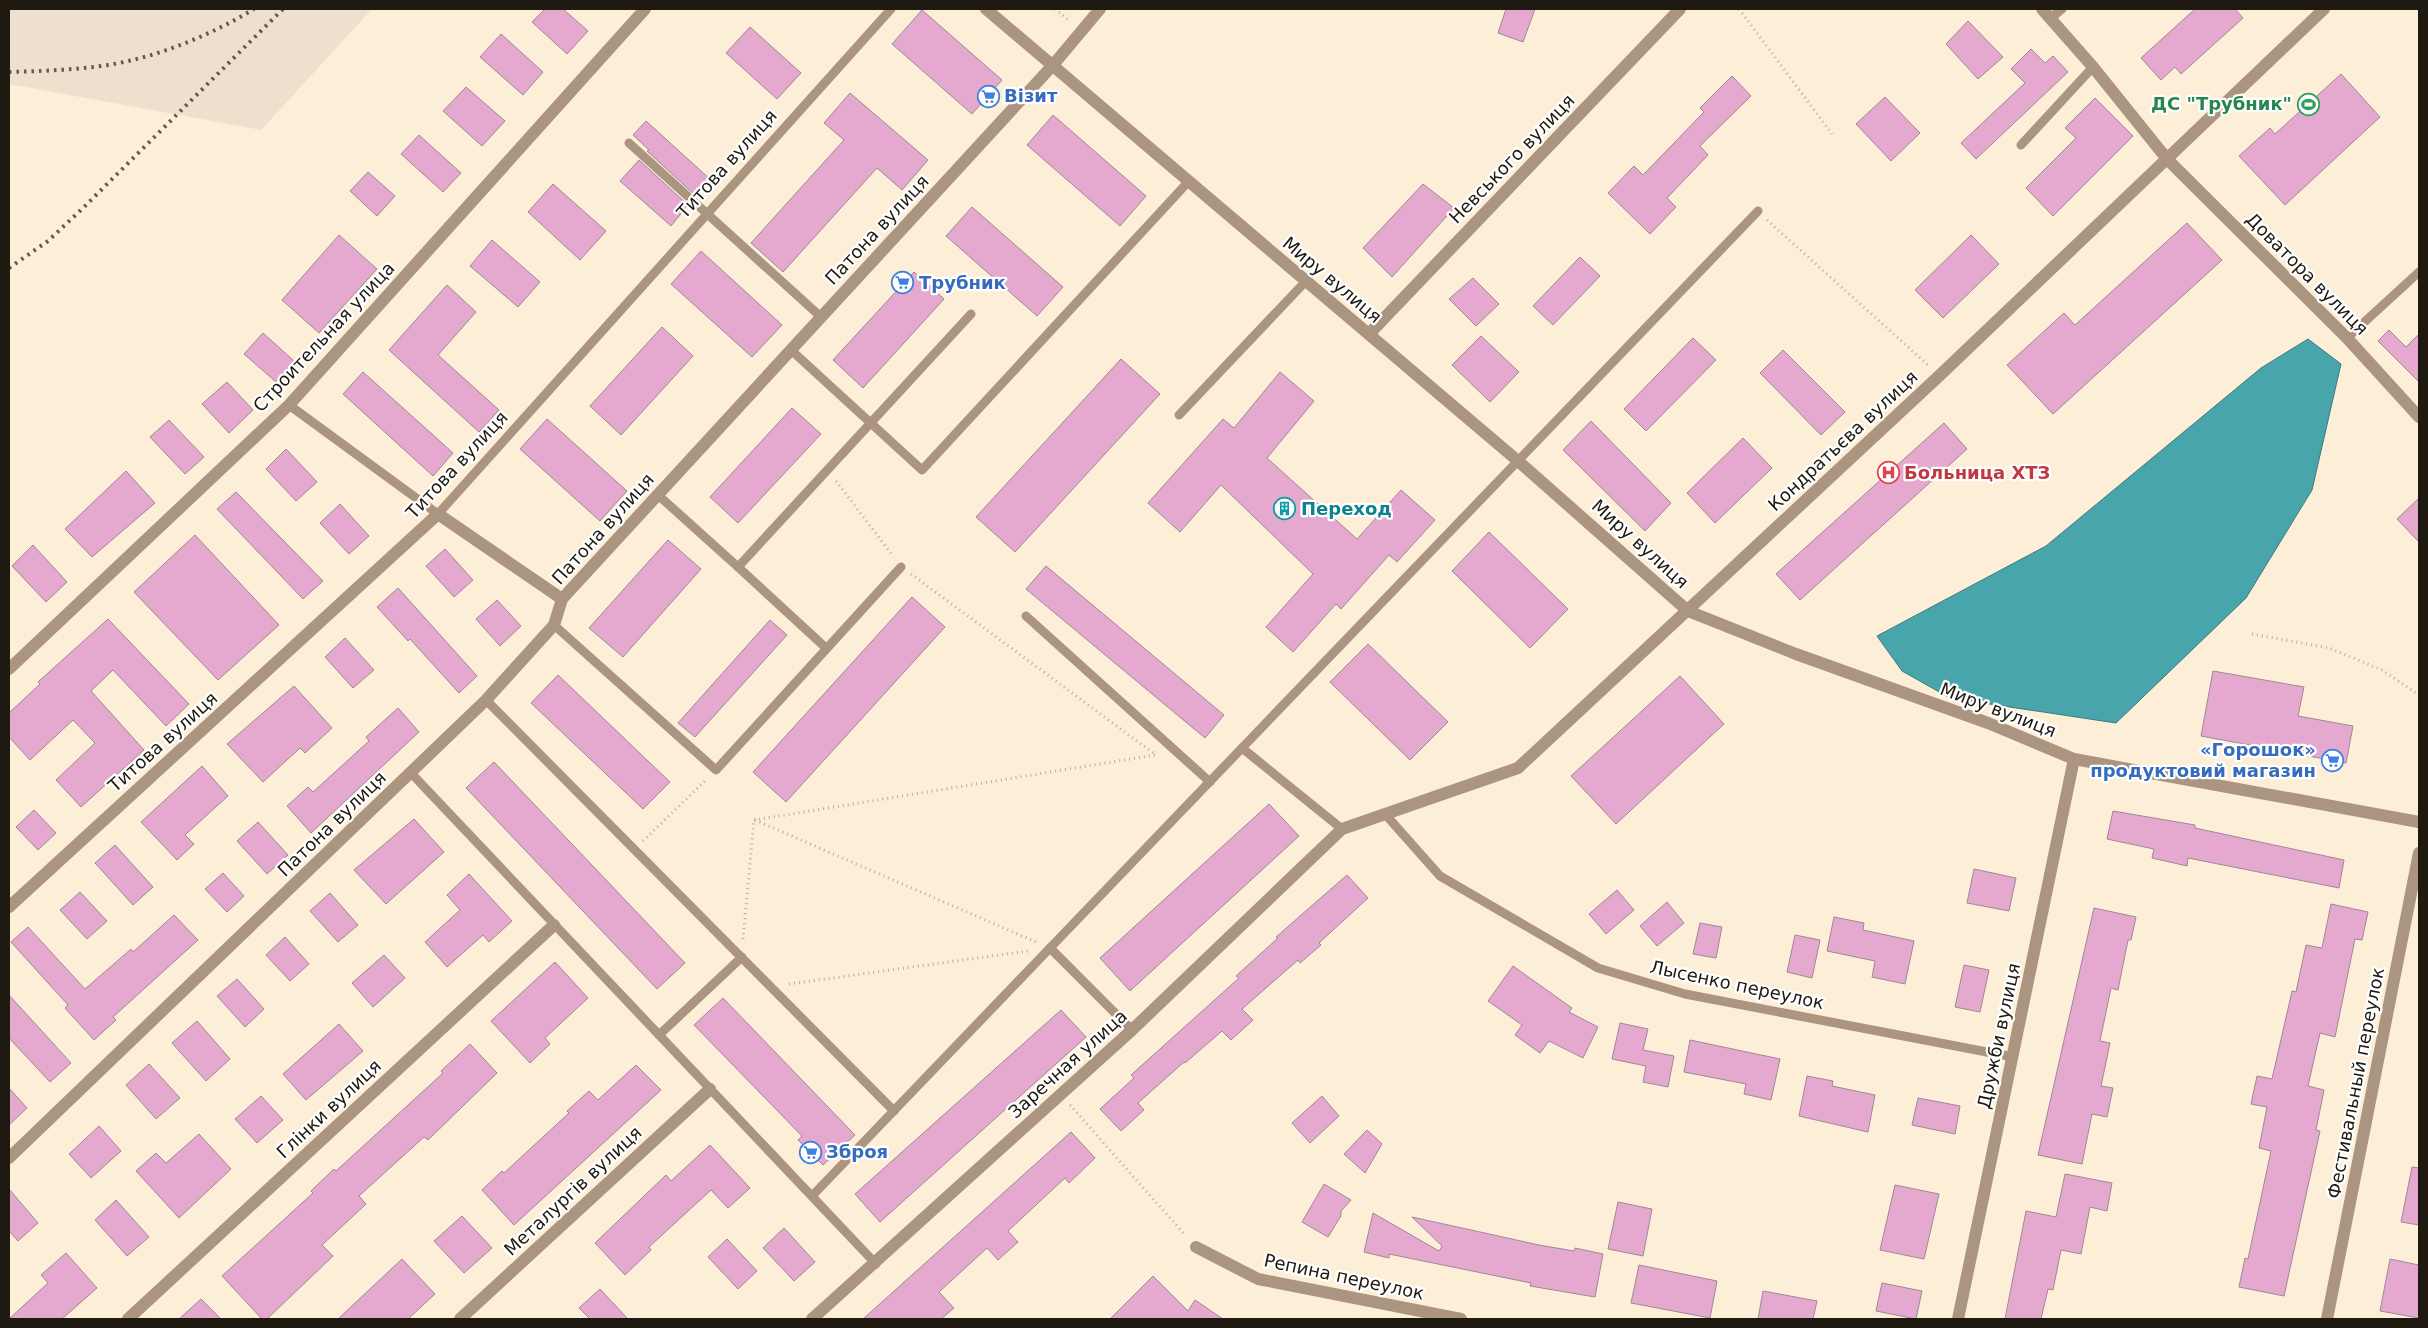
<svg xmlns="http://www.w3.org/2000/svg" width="2428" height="1328" font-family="'DejaVu Sans',sans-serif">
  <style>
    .industrial { fill: #eee0cd }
    .water { fill: #49a5ac; stroke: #3c7b7e }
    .building { fill: #e5a9d0; stroke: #9e8896 }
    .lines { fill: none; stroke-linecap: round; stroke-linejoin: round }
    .path { stroke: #b9ad9b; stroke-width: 3; stroke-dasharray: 1 4; stroke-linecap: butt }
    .lane { stroke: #ab9580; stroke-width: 9 }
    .street { stroke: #ab9580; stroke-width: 12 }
    .rail { stroke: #625a4d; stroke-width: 4; stroke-dasharray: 2.5 5; stroke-linecap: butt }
    .labels { text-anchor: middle; stroke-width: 4.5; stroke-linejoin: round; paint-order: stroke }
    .shop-label { font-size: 18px; font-weight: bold; fill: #366cbe; stroke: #fff; text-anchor: start }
    .leisure-label { font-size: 18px; font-weight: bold; fill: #27864d; stroke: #fff; text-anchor: end }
    .street-label { font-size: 18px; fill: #1e1911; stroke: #fff }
    .health-label { font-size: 18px; font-weight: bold; fill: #be3a42; stroke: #fff; text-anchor: start }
    .culture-label { font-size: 18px; font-weight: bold; fill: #0d838f; stroke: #fff; text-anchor: start }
  </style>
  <rect width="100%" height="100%" fill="#fdeed8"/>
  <path class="industrial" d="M9,9H372L261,130L9,84Z"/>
  <path class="water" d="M2308,339L2341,364L2312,490L2246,598L2116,723L1950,698L1902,671L1877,636L2046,546L2261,368Z"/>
  <g class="building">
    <path d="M545,9H563L588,31L567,54L532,22Z"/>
    <path d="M1506,9H1535L1523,42L1498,33Z"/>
    <path d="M2195,9H2235L2243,18L2181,74L2175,67L2161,80L2141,58Z"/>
    <path d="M922,10L1002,80L972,114L892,44Z"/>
    <path d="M1968,21L2003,57L1978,79L1946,44Z"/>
    <path d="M750,27L801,73L777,99L726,53Z"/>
    <path d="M501,34L543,72L523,95L480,57Z"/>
    <path d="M2031,49L2045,63L2053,56L2068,72L1976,159L1961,143L2025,83L2011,69Z"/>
    <path d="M2341,74L2380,117L2285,205L2239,156L2270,128L2275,134Z"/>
    <path d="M1732,76L1751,96L1700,146L1708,155L1667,198L1676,207L1650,234L1608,193L1634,166L1643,175L1704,112L1700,108Z"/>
    <path d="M466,87L505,121L482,146L443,111Z"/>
    <path d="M850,93L928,160L902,190L877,168L783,272L751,243L844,140L824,123Z"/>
    <path d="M1885,97L1920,133L1891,161L1856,124Z"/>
    <path d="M2095,98L2133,136L2053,216L2026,188L2076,138L2065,128Z"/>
    <path d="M1053,115L1146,196L1120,226L1027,145Z"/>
    <path d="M646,121L711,180L696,196L647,151L649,150L633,135Z"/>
    <path d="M419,135L461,173L443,192L401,154Z"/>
    <path d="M639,160L688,205L671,226L620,181Z"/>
    <path d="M368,172L395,196L377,216L350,191Z"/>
    <path d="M553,184L606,231L580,260L528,212Z"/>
    <path d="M1423,184L1454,208L1392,277L1363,248Z"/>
    <path d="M972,207L1063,287L1037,316L946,236Z"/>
    <path d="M2187,223L2222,260L2053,414L2007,365L2064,313L2075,325Z"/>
    <path d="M339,235L377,269L319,333L282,300Z"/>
    <path d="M1971,235L1999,264L1943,318L1915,290Z"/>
    <path d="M492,240L540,282L518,307L470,266Z"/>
    <path d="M701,251L782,325L752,357L671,284Z"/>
    <path d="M1580,257L1600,276L1553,325L1533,306Z"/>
    <path d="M914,272L944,299L863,388L833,360Z"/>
    <path d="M1473,278L1499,304L1476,326L1449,299Z"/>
    <path d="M447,285L476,312L438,355L499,410L479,432L389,350Z"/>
    <path d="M662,327L693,356L621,435L590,406Z"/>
    <path d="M2389,330L2406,347L2419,334V382L2378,341Z"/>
    <path d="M263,333L294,361L276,382L244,354Z"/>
    <path d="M1481,336L1519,372L1490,402L1452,365Z"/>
    <path d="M1693,338L1716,360L1646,431L1624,409Z"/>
    <path d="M1783,350L1845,412L1821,435L1760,373Z"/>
    <path d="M1121,359L1160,394L1015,552L976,517Z"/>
    <path d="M363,372L453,453L433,476L343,394Z"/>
    <path d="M1280,372L1314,401L1267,458L1357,539L1401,490L1435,520L1397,562L1389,555L1341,609L1336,604L1293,652L1266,627L1313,574L1221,485L1180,532L1148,503L1223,419L1234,428Z"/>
    <path d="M227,382L253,410L229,433L202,404Z"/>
    <path d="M792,408L821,434L738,523L710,497Z"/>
    <path d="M547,419L627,491L600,521L520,449Z"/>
    <path d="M169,420L204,457L185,474L150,437Z"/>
    <path d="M1591,421L1671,503L1645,531L1563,450Z"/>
    <path d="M1944,423L1967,449L1800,600L1776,574Z"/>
    <path d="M1743,438L1772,468L1715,523L1687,493Z"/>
    <path d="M286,449L317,482L296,501L266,469Z"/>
    <path d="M126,471L155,503L92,557L65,529Z"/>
    <path d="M236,492L323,581L303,599L217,509Z"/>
    <path d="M2419,498V542L2397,519Z"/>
    <path d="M340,504L369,536L349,554L320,523Z"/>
    <path d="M1489,532L1568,609L1530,648L1452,571Z"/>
    <path d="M195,535L279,625L218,680L134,592Z"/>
    <path d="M668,540L701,569L623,657L589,628Z"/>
    <path d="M33,545L67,582L46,602L12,566Z"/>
    <path d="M445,549L473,580L454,597L426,566Z"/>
    <path d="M1046,566L1224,715L1205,738L1026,589Z"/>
    <path d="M398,588L477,676L459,693L410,639L408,641L377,607Z"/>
    <path d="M912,597L945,627L786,802L753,772Z"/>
    <path d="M497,600L521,626L500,646L476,619Z"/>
    <path d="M108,619L189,704L166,726L113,670L91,691L144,750L81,807L56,780L95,743L73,720L30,760L9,737V713L40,684L38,682Z"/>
    <path d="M770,620L787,635L695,737L678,723Z"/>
    <path d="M345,638L374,670L353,688L325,657Z"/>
    <path d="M1368,644L1448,722L1410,760L1330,682Z"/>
    <path d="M2213,671L2304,687L2298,716L2353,726L2346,763L2201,736Z"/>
    <path d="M558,675L670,782L643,809L531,703Z"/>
    <path d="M1680,676L1724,724L1616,824L1571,776Z"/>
    <path d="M294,686L332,728L305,753L300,748L263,782L227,744Z"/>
    <path d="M398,708L419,732L311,833L287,806L308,787L313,792L369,741L366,737Z"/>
    <path d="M494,762L685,963L657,989L466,788Z"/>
    <path d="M202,766L228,796L185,835L194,844L177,860L141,822Z"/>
    <path d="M1269,804L1299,836L1130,991L1100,958Z"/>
    <path d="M34,810L56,833L38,850L16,827Z"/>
    <path d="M2113,811L2195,825V828L2344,860L2339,888L2188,858L2187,866L2152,858L2154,849L2107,839Z"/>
    <path d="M414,819L444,852L386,904L354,870Z"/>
    <path d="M258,822L288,855L267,874L237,841Z"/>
    <path d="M115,845L153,887L133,905L95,863Z"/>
    <path d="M1974,869L2016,878L2009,911L1967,903Z"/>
    <path d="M223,873L244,896L227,912L205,889Z"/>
    <path d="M469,874L512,921L489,942L483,935L447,967L425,942L460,910L447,895Z"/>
    <path d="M1347,875L1368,898L1319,943L1321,945L1300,963L1298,960L1242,1009L1253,1020L1231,1040L1222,1031L1185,1063L1184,1062L1138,1103L1144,1110L1121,1131L1100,1109L1134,1078L1131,1075L1239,978L1236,976L1278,938L1276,937Z"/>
    <path d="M1617,890L1634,910L1606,934L1589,914Z"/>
    <path d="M80,892L107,921L87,939L60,910Z"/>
    <path d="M330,893L358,925L338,942L310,911Z"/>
    <path d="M1667,902L1684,923L1657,946L1640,926Z"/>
    <path d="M2331,904L2368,912L2362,940L2355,939L2335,1037L2320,1033L2308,1086L2324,1090L2316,1130L2320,1131L2284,1296L2239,1287L2245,1258L2248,1259L2271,1151L2259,1148L2267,1107L2251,1104L2257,1076L2272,1079L2292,991L2296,992L2306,945L2322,948Z"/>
    <path d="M2094,908L2136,917L2131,940H2128L2118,990L2111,988L2100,1041L2110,1043L2101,1086L2113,1088L2107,1117L2092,1114L2082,1164L2038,1155Z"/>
    <path d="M174,915L198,940L113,1017L116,1020L94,1040L65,1008L68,1005L11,942L28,927L85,989L131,949L133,952Z"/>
    <path d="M1834,917L1864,923L1863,930L1914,941L1905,984L1872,977L1875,961L1827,951Z"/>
    <path d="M1700,923L1722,927L1716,958L1693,954Z"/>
    <path d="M1795,935L1820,940L1812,978L1787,972Z"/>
    <path d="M285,937L309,964L290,981L266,955Z"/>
    <path d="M384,955L405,978L373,1007L352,983Z"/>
    <path d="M555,962L588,998L545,1038L550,1044L530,1063L491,1021Z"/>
    <path d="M1964,965L1989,970L1980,1012L1955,1007Z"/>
    <path d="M1513,966L1572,1008L1569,1012L1598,1027L1583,1058L1549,1041L1540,1053L1515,1035L1522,1025L1488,1001Z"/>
    <path d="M237,979L264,1009L245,1027L217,996Z"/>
    <path d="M9,995L71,1063L50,1082L9,1038Z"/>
    <path d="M723,998L855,1135L823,1165L798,1140L802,1136L694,1025Z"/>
    <path d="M1061,1010L1086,1037L880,1222L855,1194Z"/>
    <path d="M197,1021L230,1059L206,1081L172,1043Z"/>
    <path d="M1620,1023L1648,1029L1643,1050L1674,1056L1668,1087L1643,1082L1646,1066L1612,1059Z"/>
    <path d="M339,1024L363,1051L306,1100L283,1074Z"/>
    <path d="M1690,1040L1780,1059L1771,1100L1744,1094L1746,1084L1684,1072Z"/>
    <path d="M470,1044L497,1073L428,1140L424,1137L359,1196L366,1204L322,1245L333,1256L267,1319H262L222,1276L313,1193L311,1191L334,1169L336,1171L443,1073L441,1071Z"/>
    <path d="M149,1064L180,1098L156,1119L126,1085Z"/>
    <path d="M636,1065L661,1090L514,1225L482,1190L502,1171L504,1173L569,1113L567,1111L589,1091L598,1100Z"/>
    <path d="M1807,1076L1833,1081L1832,1086L1875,1095L1868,1132L1799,1116Z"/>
    <path d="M9,1088L27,1108L9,1125Z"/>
    <path d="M261,1096L283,1120L257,1143L235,1119Z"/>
    <path d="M1322,1096L1339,1116L1310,1143L1292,1123Z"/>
    <path d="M1918,1098L1960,1106L1955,1134L1912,1125Z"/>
    <path d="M99,1126L121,1151L91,1178L69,1154Z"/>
    <path d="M1367,1130L1382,1144L1365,1173L1344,1154Z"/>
    <path d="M1071,1132L1095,1158L1069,1183L1065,1178L1008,1231L1018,1242L998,1260L987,1248L939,1292L954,1308L941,1319H863Z"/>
    <path d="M199,1134L231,1169L179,1218L136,1171L156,1153L166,1163Z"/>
    <path d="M710,1145L750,1188L728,1208L711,1190L649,1247L651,1250L625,1275L595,1243L666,1175L671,1181Z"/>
    <path d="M2412,1167L2419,1168V1225L2401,1222Z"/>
    <path d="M2065,1174L2112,1183L2107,1211L2090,1207L2081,1254L2061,1250L2053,1290L2048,1289L2041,1319H2005L2026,1211L2056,1217Z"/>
    <path d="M1324,1184L1351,1200L1341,1211V1216L1328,1237L1302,1222Z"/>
    <path d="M1895,1185L1939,1194L1924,1259L1880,1250Z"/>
    <path d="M9,1189L38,1223L18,1241L9,1231Z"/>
    <path d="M116,1200L149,1237L127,1256L95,1220Z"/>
    <path d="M1618,1202L1652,1209L1643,1256L1608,1249Z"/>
    <path d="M1373,1213L1439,1251L1442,1246L1412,1217L1539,1245L1574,1251L1575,1248L1603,1254L1595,1297L1530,1286L1531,1283L1389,1254V1258L1364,1252Z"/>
    <path d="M462,1216L492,1248L464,1273L434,1241Z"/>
    <path d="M784,1228L815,1262L794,1281L763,1248Z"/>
    <path d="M727,1239L757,1271L738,1289L708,1257Z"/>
    <path d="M66,1253L97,1288L62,1319H9L48,1283L41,1275Z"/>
    <path d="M402,1259L435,1294L408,1319H338Z"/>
    <path d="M2390,1259L2419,1265V1318L2380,1311Z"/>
    <path d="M1639,1265L1717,1281L1710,1318L1631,1303Z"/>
    <path d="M1153,1276L1188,1311L1195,1300L1223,1319H1110Z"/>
    <path d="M1882,1283L1922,1291L1916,1319L1876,1311Z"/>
    <path d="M600,1289L628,1319H590L579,1308Z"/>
    <path d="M1763,1291L1817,1301L1813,1319H1758Z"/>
    <path d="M201,1299L221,1319H179Z"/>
  </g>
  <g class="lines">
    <g class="path">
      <path d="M1055,9L1070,21"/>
      <path d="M1739,9L1832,134"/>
      <path d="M1767,220L1928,365"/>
      <path d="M836,481L893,556"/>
      <path d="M911,574L1156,755"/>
      <path d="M2252,634L2329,648L2382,670L2419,695"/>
      <path d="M754,820L1155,755"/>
      <path d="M755,820L1036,942"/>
      <path d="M643,841L707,779"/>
      <path d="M743,939L754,820"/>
      <path d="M789,984L1028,951"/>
      <path d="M1070,1105L1185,1235"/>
    </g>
    <g class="lane">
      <path d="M2051,18L2062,9"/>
      <path d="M629,143L821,317"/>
      <path d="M2021,145L2093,67"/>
      <path d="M2347,338L2419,272"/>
      <path d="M791,350L922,470L1189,181"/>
      <path d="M289,405L438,514L891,9"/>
      <path d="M1179,415L1306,281"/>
      <path d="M658,495L738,567"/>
      <path d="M1026,616L1210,782"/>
      <path d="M554,625L716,770L901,567"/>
      <path d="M826,648L738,567L971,314"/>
      <path d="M486,700L894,1111"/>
      <path d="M411,773L876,1264"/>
      <path d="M1385,814L1440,876L1598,968L1685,994L2013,1057"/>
      <path d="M1342,829L1242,748L1758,211"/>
      <path d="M1132,1030L1050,948L1242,748"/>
      <path d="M659,1035L742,957"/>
      <path d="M812,1196L1050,948"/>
    </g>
    <g class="street">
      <path d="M986,9L1518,461L1688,611L1796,654L1988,723L2074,759L2419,822"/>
      <path d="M2042,9L2093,67L2167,159L2347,338L2419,417"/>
      <path d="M1370,333L1680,9"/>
      <path d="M9,669L289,405L645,9"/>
      <path d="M9,907L438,514L562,599"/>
      <path d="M9,1158L486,700L554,625L562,599L1053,65L1100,9"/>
      <path d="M1196,1247L1258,1279L1461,1319"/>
      <path d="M128,1319L554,925"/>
      <path d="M460,1319L710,1089"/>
      <path d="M812,1319L1132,1030L1342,829L1518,768L1939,376L2324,9"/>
      <path d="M1958,1319L2074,759"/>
      <path d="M2327,1319L2419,853"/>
    </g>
    <g class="rail">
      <path d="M9,72C42,71 75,70 108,65C158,57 211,35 254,9"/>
      <path d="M9,268L48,241L83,208L283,9"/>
    </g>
  </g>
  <defs>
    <symbol id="supermarket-ring" viewBox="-11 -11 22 22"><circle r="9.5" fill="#fff" stroke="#3f7fe0" stroke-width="1.5"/><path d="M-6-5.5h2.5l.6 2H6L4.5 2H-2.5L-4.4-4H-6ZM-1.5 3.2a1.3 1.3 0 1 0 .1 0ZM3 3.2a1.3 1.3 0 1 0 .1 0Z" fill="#3f7fe0"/></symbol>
    <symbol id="stadium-ring" viewBox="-11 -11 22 22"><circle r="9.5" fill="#fff" stroke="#2e9e5b" stroke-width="1.5"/><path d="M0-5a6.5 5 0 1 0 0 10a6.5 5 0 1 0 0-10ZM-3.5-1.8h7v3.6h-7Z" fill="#2e9e5b"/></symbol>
    <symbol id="hospital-ring" viewBox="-11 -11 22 22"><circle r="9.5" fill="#fff" stroke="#e0444e" stroke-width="1.5"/><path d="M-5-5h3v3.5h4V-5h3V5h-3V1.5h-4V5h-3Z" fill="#e0444e"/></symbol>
    <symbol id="building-ring" viewBox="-11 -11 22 22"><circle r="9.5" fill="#fff" stroke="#0f9aa8" stroke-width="1.5"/><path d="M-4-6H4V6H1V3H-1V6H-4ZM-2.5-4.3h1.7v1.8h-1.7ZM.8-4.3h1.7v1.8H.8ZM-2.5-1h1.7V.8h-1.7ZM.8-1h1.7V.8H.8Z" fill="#0f9aa8"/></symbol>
  </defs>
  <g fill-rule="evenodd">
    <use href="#supermarket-ring" x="976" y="84" width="25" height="25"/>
    <use href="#stadium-ring" x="2296" y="92" width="25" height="25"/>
    <use href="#supermarket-ring" x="890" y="270" width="25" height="25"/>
    <use href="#hospital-ring" x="1876" y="460" width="25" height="25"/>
    <use href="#building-ring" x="1272" y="496" width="25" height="25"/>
    <use href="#supermarket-ring" x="2320" y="748" width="25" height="25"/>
    <use href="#supermarket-ring" x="798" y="1140" width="25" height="25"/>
  </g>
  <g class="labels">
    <g class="shop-label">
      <text x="1004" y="102">Візит</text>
      <text x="919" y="289">Трубник</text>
      <text x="2316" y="756" text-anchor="end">«Горошок»<tspan x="2316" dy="21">продуктовий магазин</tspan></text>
      <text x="826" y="1158">Зброя</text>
    </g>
    <g class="leisure-label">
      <text x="2292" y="110">ДС "Трубник"</text>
    </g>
    <g class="street-label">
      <text transform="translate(1512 159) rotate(-46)" y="6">Невського вулиця</text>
      <text transform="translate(727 164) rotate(-48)" y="6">Титова вулиця</text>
      <text transform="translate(877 230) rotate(-47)" y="6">Патона вулиця</text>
      <text transform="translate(2307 274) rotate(45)" y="6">Доватора вулиця</text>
      <text transform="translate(1332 280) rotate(40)" y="6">Миру вулиця</text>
      <text transform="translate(324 337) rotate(-47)" y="6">Строительная улица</text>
      <text transform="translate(1843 441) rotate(-43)" y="6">Кондратьєва вулиця</text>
      <text transform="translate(457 465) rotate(-47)" y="6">Титова вулиця</text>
      <text transform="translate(603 529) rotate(-48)" y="6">Патона вулиця</text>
      <text transform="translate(1640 544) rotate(42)" y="6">Миру вулиця</text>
      <text transform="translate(1998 710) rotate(21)" y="6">Миру вулиця</text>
      <text transform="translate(163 742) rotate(-42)" y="6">Титова вулиця</text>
      <text transform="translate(332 824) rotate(-44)" y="6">Патона вулиця</text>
      <text transform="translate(1737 985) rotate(12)" y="6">Лысенко переулок</text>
      <text transform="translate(1999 1036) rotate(-78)" y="6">Дружби вулиця</text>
      <text transform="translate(1068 1064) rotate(-42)" y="6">Заречная улица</text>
      <text transform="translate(2356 1083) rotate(-79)" y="6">Фестивальный переулок</text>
      <text transform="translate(329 1109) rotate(-43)" y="6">Глінки вулиця</text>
      <text transform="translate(573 1191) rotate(-43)" y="6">Металургів вулиця</text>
      <text transform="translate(1344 1277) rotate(12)" y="6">Репина переулок</text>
    </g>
    <g class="health-label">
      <text x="1904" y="479">Больница ХТЗ</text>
    </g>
    <g class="culture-label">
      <text x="1301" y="515">Переход</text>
    </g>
  </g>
  <rect width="2428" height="1328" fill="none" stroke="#1e1911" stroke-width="20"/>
</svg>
